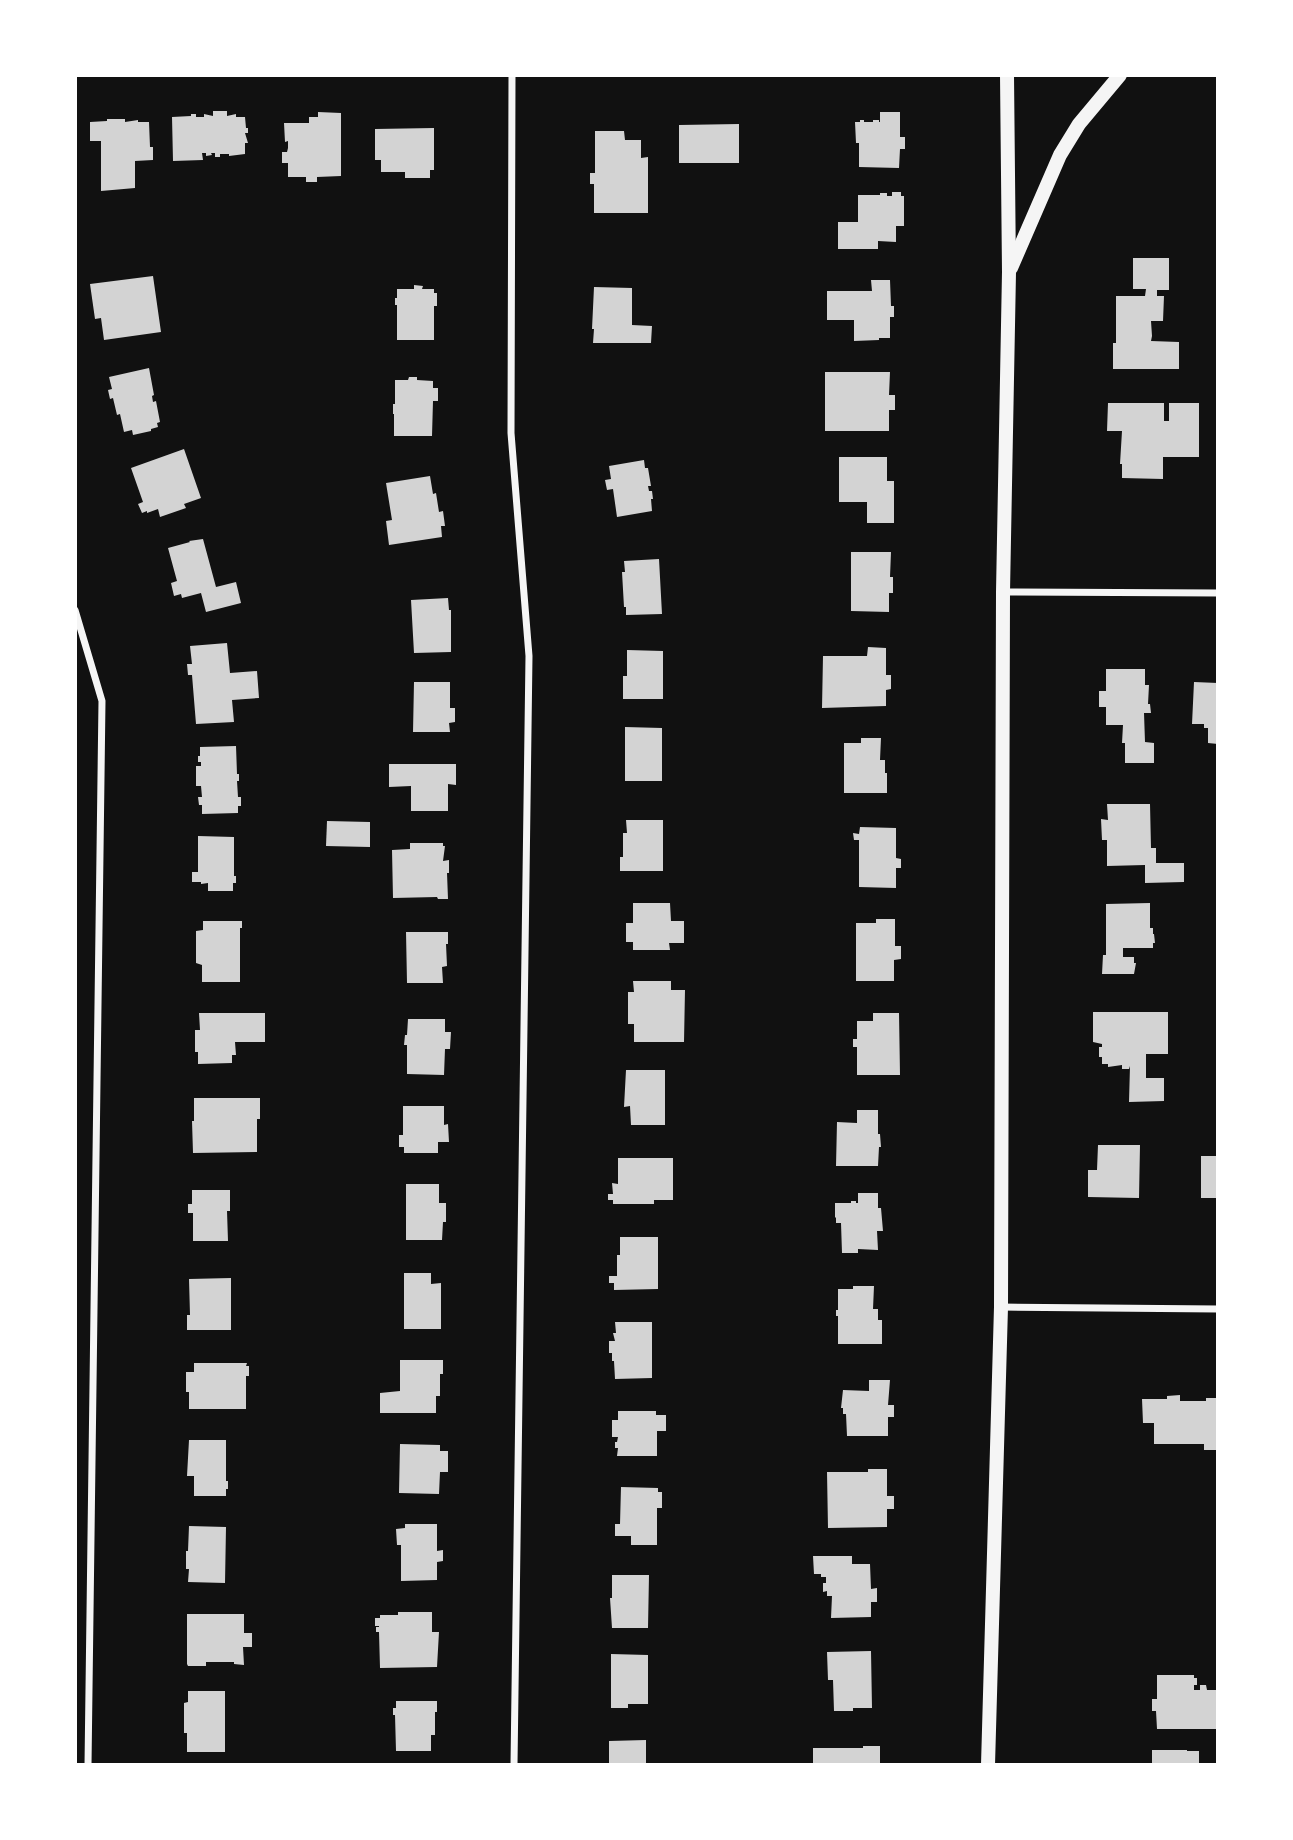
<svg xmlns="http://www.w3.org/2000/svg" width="1293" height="1840" font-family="'Noto Sans',sans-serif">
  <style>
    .building { fill: #d3d3d3 }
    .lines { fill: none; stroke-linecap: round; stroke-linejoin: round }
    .minor { stroke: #f5f5f5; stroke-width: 7 }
    .secondary { stroke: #f5f5f5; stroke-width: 14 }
  </style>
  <rect width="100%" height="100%" fill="#111"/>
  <g class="building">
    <path d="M213,111H227V116L236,114V117H245L246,128H248V133H245L248,143H245V154L229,156V154H220V157H215V153H211L212,155L206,156V153H202L203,160L173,161L172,117L191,116V114H196V117H204V114L213,116Z"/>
    <path d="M318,112L341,113V176L317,177V182H306V177H288V163H282V152H287L288,148V141L285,142L284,123H309V117H318Z"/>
    <path d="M880,112H900V137H905V149H900L899,168L859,167V143H856L855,122H860V120H864V122H873V120H879V122H880Z"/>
    <path d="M107,119H125V122L138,120V122H149L150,147H153V160L135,161V188L101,191V141H90V122L107,121Z"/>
    <path d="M739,124V163H679V125Z"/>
    <path d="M434,128V170H430V178H405V172H381V160H375V129Z"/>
    <path d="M595,131H624L625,140H641V158L648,157V213H594V184H590V173H595Z"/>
    <path d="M892,192H901V196H904V226H896V242L878,241V249H838V222H858V195H880V193H887V196H892Z"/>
    <path d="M1133,258H1169V290H1157V296H1164L1163,321H1151L1152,336L1151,341L1179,342V369H1113V343H1116V296H1145L1146,289H1133Z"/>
    <path d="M153,276L161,332L104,340L101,318L95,319L90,284Z"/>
    <path d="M871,280H890L891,306H894V317H890V338H879V340L854,341V320H827V291H872Z"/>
    <path d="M414,285L423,286L422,289H434V293H437V306H434V340H397V305H395V298H397V289H414Z"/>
    <path d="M594,287L632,288V325L652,326L651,343H593L594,329H592Z"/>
    <path d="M149,368L154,395L152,396L153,402L156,401L160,422L157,423L158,427L151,429V431L133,435L132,430L124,432L120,414L117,415L113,398L110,399L108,390L112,389L109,377Z"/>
    <path d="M825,372H890L889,395H895V410H889V431H825Z"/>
    <path d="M409,377H417V380L433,381V388H438V401H433L432,436H394V414H393V404H395V380H408Z"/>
    <path d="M1108,403H1164V421H1169V403H1199V457H1163V479L1122,478V464H1120L1122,431H1107Z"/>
    <path d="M184,449L201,498L184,504L186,508L160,517L158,509L147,513V511L142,513L138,504L143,502L131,468Z"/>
    <path d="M839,457H887V481H894V523H867V502H839Z"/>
    <path d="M644,460L645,468H648L651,486H648L649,491H652L653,499H651L652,511L617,517L613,489L607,490L605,480L611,479L609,466Z"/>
    <path d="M430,476L433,494L436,493L439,512L443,511L445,526H441L442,537L389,545L386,521L392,520L386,483Z"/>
    <path d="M203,539L216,587L236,582L241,603L206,612L201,593L182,598L181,594L174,596L171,583L177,581L168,548L190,542L189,541Z"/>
    <path d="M851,552H891L890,577H893V593H889V612L851,611Z"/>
    <path d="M659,559L662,614L626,615V607H624L622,572H625L624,561Z"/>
    <path d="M448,598L449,610H451V652L414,653L411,600Z"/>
    <path d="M227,643L230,673L257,671L259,698L232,700L234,722L196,724L192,675H188L187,664H192L190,646Z"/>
    <path d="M868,647L886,648V675H891V689L886,690V706L822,708L823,656H867Z"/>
    <path d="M627,650L663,651V699H623V676H627Z"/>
    <path d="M1106,669H1145V685H1149L1148,704H1150L1151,713H1144L1145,742L1154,743V763H1125V743H1122L1123,725H1106V707H1099V691H1106Z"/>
    <path d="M414,682H450V708H455V722L449,723L450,732H413Z"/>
    <path d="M1194,682L1218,683V744L1208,743V728H1204V724H1192Z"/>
    <path d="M625,727L662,728V781H625Z"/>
    <path d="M861,738H881L880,760H885V773H887V793H844V743H861Z"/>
    <path d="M236,746L237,774H239V781H237L238,797H241V806H238V813L202,814V805H199L198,797H202L201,786H196V766H201V762H198V756H200V747Z"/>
    <path d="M389,764H456V785L448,784V811H411V786L389,787Z"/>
    <path d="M1107,804H1150L1151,848H1156V863H1184V882L1145,883V865L1107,866V840H1102L1101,819L1108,820Z"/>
    <path d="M626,820H663V871H620V857H623V833H627Z"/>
    <path d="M327,821L370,822V847L326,846Z"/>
    <path d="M860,827L896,828V858L901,859V868H896V888L859,887V840H854L853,833L859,834Z"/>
    <path d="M198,836L234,837V876H236V883H233V891H208V883L201,884V882H192V872H198Z"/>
    <path d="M410,843H443V846H445L443,861L449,860V873H447L448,899H438L437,897L393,898L392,850L410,849Z"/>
    <path d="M633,903H670L671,921H684V943H669L670,950H633V942H626V923H633Z"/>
    <path d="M1150,903V928H1153V934H1154L1155,943H1153V948H1123V957H1134V963H1136L1134,974H1102L1103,955H1106V904Z"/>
    <path d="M876,919H895V946H901V959L894,960V981H856V923H876Z"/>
    <path d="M203,921H242V928H240V982H202V965L196,963V931L203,930Z"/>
    <path d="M406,932H448V944H446L447,966L442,967L443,983H407Z"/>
    <path d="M633,981H671V990H685L684,1042H634V1024H628V992H634Z"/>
    <path d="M1093,1012H1168V1054H1146V1078H1164V1101L1129,1102L1130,1066L1129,1069H1122V1065L1108,1067V1064H1102V1057H1099V1047H1102V1044L1093,1042Z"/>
    <path d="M199,1013H265V1042H235L236,1055H232V1063L198,1064V1052H195V1030H200Z"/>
    <path d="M873,1013H899L900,1075H857V1047H853V1039H857V1021H873Z"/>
    <path d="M408,1019H445V1032H451L450,1049H445L444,1075L407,1074V1045H404L405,1035H407Z"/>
    <path d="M626,1070H665V1125H631L630,1106L624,1107Z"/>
    <path d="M194,1098H260V1119H257V1152L193,1153L192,1121H194Z"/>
    <path d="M403,1106H444V1125L448,1124L449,1142H438V1153H404V1147H399V1135H403Z"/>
    <path d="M857,1110H878V1134H880L881,1147H879L878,1166H836L837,1122L857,1123Z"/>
    <path d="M1098,1145H1140L1139,1198L1088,1197V1170H1097Z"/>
    <rect x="1201" y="1156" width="17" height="42"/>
    <path d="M618,1158H673V1200H654V1204H613V1200H608V1194H613L612,1183L618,1184Z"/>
    <path d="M406,1184H439V1203H446V1222H443L442,1240H406Z"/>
    <path d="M192,1190H230V1211H227L228,1241H193V1213H188V1204H192Z"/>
    <path d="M858,1193H878V1208H881L883,1231H877L878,1250L858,1249V1253H842L841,1223H836V1217L835,1218V1203H851V1201H856V1203H858Z"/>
    <path d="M620,1237H658V1289L614,1290V1283H609V1276H617V1255H620Z"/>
    <path d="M404,1273H431V1284L441,1283V1329H404Z"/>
    <path d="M231,1278V1330H187V1315H190L189,1279Z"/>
    <path d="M853,1286H874L873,1309H878V1320H882V1344H838V1316H836V1310H838V1289H853Z"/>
    <path d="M615,1322H652V1378L615,1379L614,1361H612V1353H609V1341H615L613,1333H616Z"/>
    <path d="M400,1360H443V1374H440V1396H436V1413H380V1393L400,1391Z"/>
    <path d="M194,1363H247L246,1366H249V1376H246V1409H189V1392H186V1372H194Z"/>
    <path d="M869,1380H890L888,1405H894V1417H888V1436H847L846,1414H843V1408H841L843,1390L869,1391Z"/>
    <path d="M1180,1395V1401H1206V1398H1218V1450H1204V1444H1154V1423H1143L1142,1399H1167V1396Z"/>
    <path d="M618,1411H656V1415H666V1431H657V1456H617L618,1448H615V1442H617L618,1437H612V1420H618Z"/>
    <path d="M189,1440H226V1481H228V1489H226V1496H194V1476H187Z"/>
    <path d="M400,1444L440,1445V1451H448V1472H440L439,1494L399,1493Z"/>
    <path d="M868,1469H887V1496H894V1509H887V1527L828,1528L827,1472H868Z"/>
    <path d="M621,1487L658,1488V1492H662V1508H657V1545H631V1536H615V1524H620Z"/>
    <path d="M405,1524H437V1551L443,1550V1561L437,1562V1580L401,1581V1545H397L396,1529L405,1528Z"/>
    <path d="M189,1526L226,1527L225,1583L188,1582L189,1569H186V1551H188Z"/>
    <path d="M813,1556H852V1564H870L871,1589L877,1588V1602H871V1617L831,1618L832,1596H827V1591L823,1592V1583H826V1577H821V1574H814Z"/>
    <path d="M612,1575H649L648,1628H612L610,1598H612Z"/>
    <path d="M398,1612H432V1632H439L437,1667L380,1668L379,1632H376V1627H379V1626H375V1618H380V1615H398Z"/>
    <path d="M187,1614H244V1633H252V1647H243L244,1665L234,1664V1662H206V1666H188L187,1664Z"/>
    <path d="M871,1651L872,1708H853V1711H834L833,1680H828L827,1652Z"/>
    <path d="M611,1654L648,1655V1704H628V1708H611Z"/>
    <path d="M1157,1675H1194V1678H1197V1685H1194V1690H1200V1685H1206L1207,1690H1216V1729H1157L1156,1711H1152V1699H1157Z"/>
    <path d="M188,1691H225V1752H187V1733H184V1703L188,1702Z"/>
    <path d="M396,1701H437V1712H435V1735H431V1751H396L395,1715H393V1708H396Z"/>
    <path d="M646,1740V1765H609V1741Z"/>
    <path d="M863,1746H880V1765H813V1748H863Z"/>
    <path d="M1152,1750H1187V1751H1199V1765H1152Z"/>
  </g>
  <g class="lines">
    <g class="minor">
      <path d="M512,75L511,433L529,656L514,1765"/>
      <path d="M1003,592L1218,593"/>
      <path d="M75,610L102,701L88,1765"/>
      <path d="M1001,1307L1218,1309"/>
    </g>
    <g class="secondary">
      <path d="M1011,268L1060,155L1079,124L1120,75"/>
      <path d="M988,1765L1001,1307L1003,592L1009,272L1007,75"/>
    </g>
  </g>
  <rect width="1293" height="1840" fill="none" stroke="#ffffff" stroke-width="154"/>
</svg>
